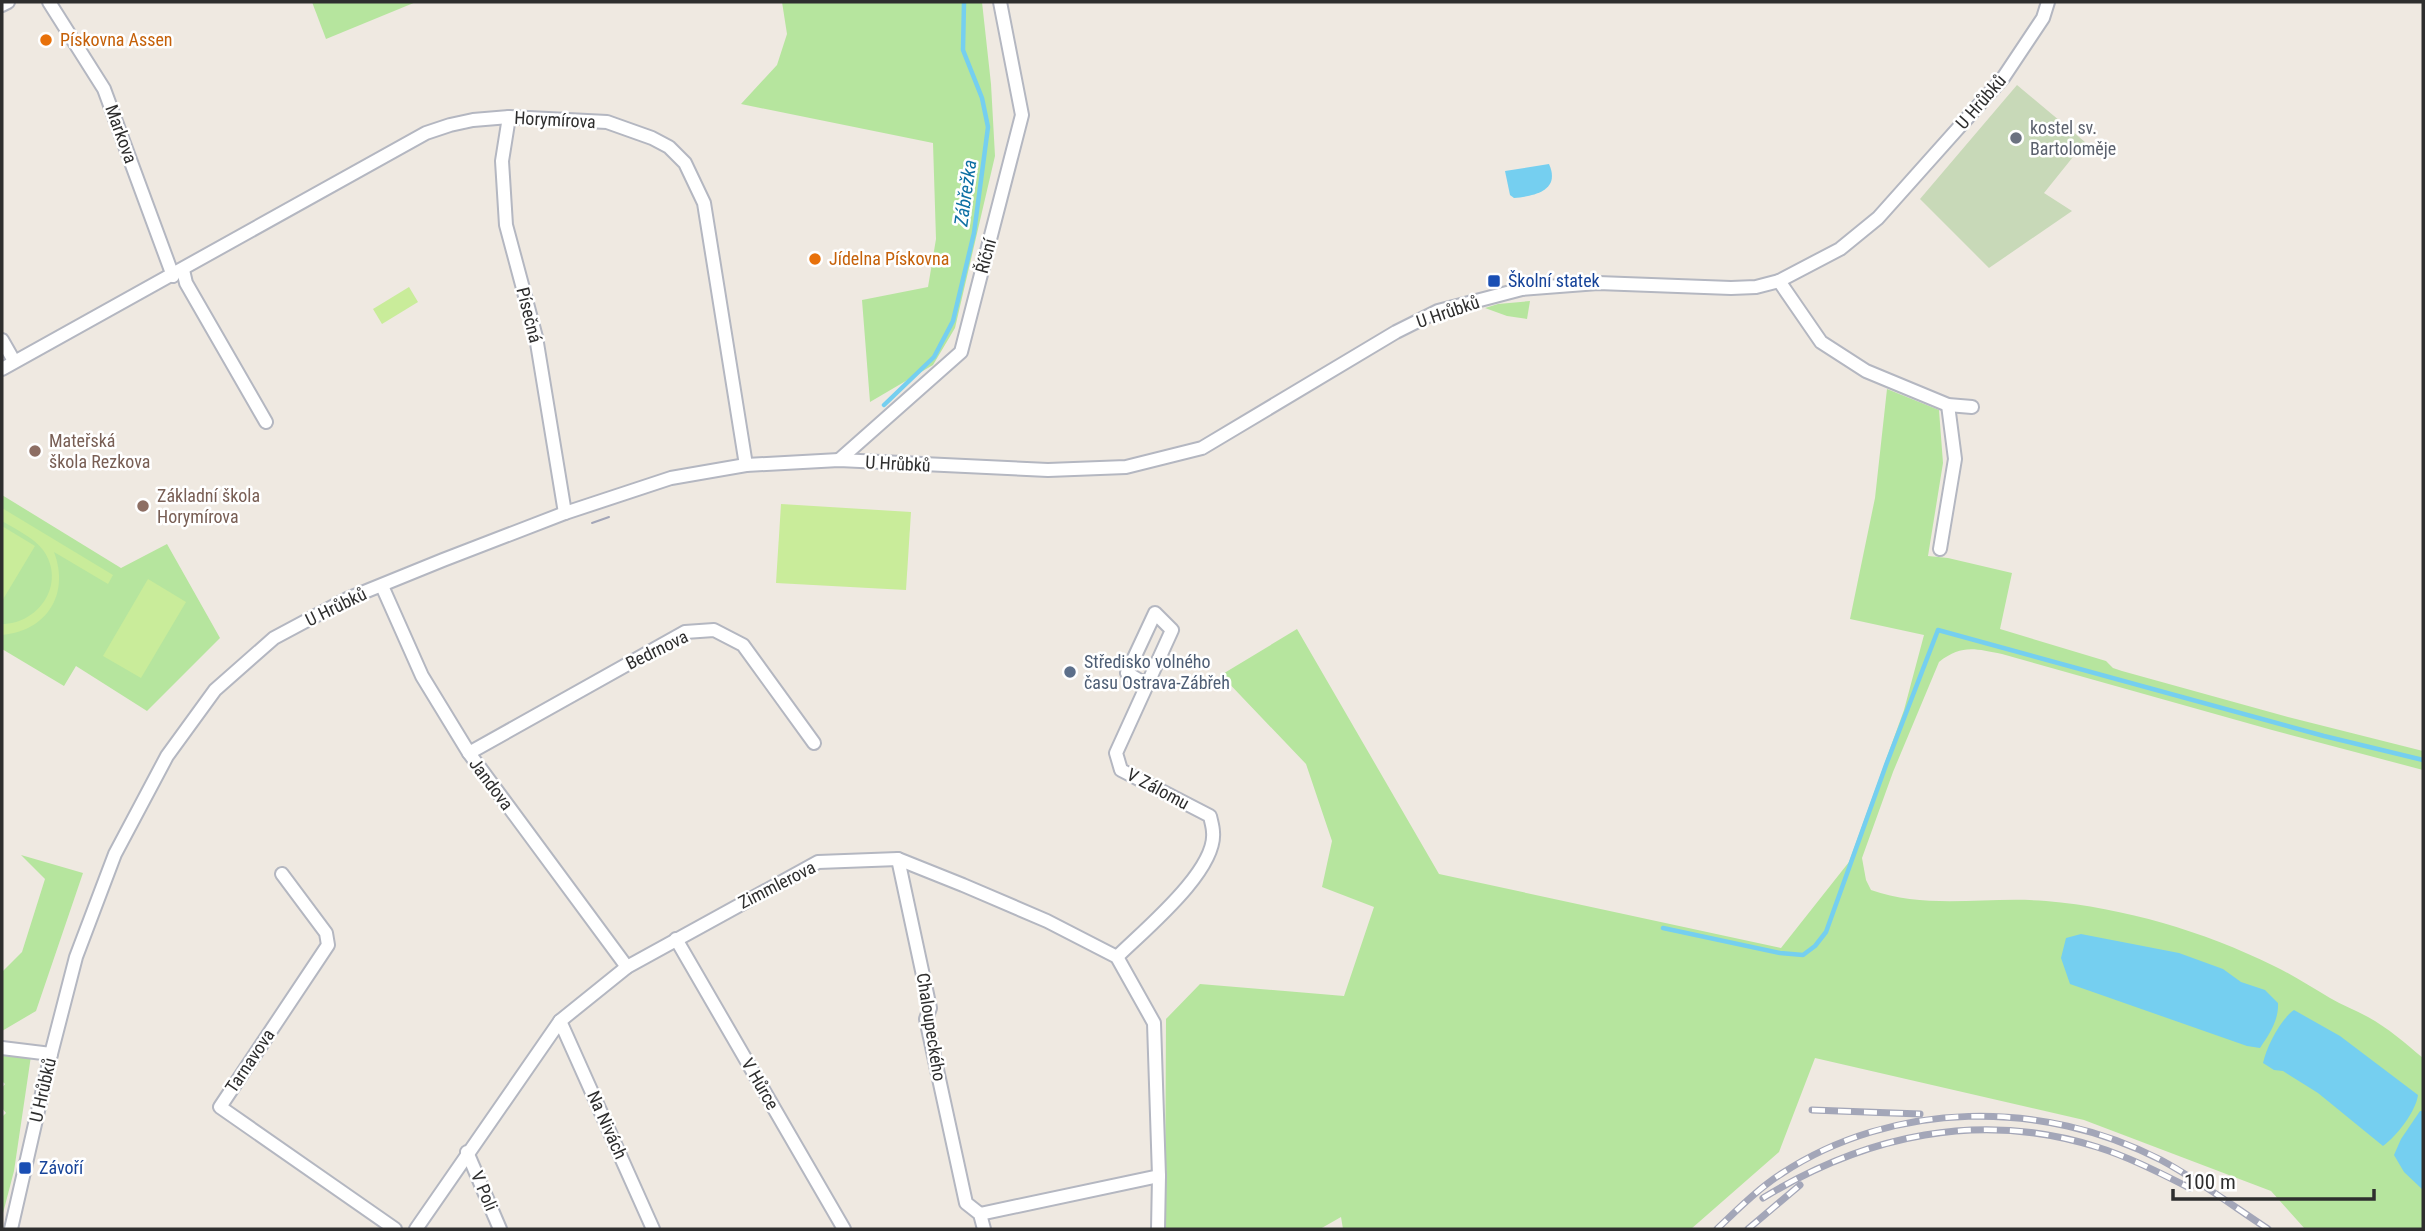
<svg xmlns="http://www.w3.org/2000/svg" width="2425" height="1231" font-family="'Roboto Condensed',sans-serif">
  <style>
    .green { fill: #b6e59e }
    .cemetery { fill: #c8d9b8 }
    .pitch { fill: #c9ec9a }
    .water { fill: #75cff0 }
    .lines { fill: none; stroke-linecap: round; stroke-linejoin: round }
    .stream { stroke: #75cff0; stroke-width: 4.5 }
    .street-casing { stroke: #b4b7c1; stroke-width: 16 }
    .street { stroke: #fff; stroke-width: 12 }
    .tram { stroke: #a3a6b8; stroke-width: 2 }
    .rail-casing { stroke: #a3a6b8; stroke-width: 7 }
    .rail { stroke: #fff; stroke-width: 4.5; stroke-dasharray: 13; stroke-linecap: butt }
    .food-dot { fill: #e8710a; stroke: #fff; stroke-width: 2.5 }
    .worship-dot { fill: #6b7280; stroke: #fff; stroke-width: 2.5 }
    .transit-dot { fill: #1a4fb4; stroke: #fff; stroke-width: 2.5 }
    .education-dot { fill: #8d6e63; stroke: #fff; stroke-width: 2.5 }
    .service-dot { fill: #5c6f8a; stroke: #fff; stroke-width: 2.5 }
    .labels { text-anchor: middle; stroke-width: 5; stroke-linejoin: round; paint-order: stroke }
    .food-label { font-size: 18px; fill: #c56008; stroke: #fff; text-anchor: start }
    .street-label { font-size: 18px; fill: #2e2e2e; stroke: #fff }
    .worship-label { font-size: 18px; fill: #5b616d; stroke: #fff; text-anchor: start }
    .transit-label { font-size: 18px; fill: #164399; stroke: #fff; text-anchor: start }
    .education-label { font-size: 18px; fill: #785e54; stroke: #fff; text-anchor: start }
    .service-label { font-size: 18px; fill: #4e5e75; stroke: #fff; text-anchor: start }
    .water-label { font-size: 19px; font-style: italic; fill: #0d6fa3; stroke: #fff }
  </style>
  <rect width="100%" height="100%" fill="#efe9e1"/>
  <g class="green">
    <path d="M312,2H416L326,39Z"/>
    <path d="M782,2H982L991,84L995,156L955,328L933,365L870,402L862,300L928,287L936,239L933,143L741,104L777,65L787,34Z"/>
    <path d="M1530,301L1527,319L1507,316L1485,308L1498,304Z"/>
    <path d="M1887,389L1939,410L1943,463L1928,556L1948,558L2012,573L2000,629L2106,661L2113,668L2122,671L2288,717L2423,751V770L2272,730L2002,654C1975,649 1962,644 1939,662L1893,772L1862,858L1866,880L1871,890C1926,910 1988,896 2046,901C2125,908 2203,931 2274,966C2293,975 2311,987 2330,998C2342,1005 2355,1010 2368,1017C2388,1028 2405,1043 2423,1058V1229H2305L2271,1191L2084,1120L1815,1058L1779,1152L1691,1229H1343L1341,1217L1320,1229H1165L1166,1019L1200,984L1344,996L1374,907L1322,887L1332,841L1306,764L1221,675L1297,629L1439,874L1781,948L1849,862L1904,710L1924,635L1850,619L1875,498Z"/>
    <path d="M2,495L121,568L167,544L220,638L147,711L76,666L64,686L2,649Z"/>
    <path d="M21,855L83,873L36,1011L2,1031V972L22,952L45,879Z"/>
    <path d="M2,1055L31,1056L14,1171L2,1217V1117L6,1113L2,1108V1088L5,1084L2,1081Z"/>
  </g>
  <path class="cemetery" d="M2017,85L2085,142L2044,193L2072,211L1989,268L1920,199Z"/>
  <g class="pitch">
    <path d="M409,287L418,302L382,324L373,309Z"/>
    <path d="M781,504L911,512L906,590L776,583Z"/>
    <path d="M2,508L113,575L108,584L54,552C70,594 47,631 2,635V624C39,624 67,583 43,550C33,537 15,529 2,521Z"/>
    <path d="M2,526L35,546L2,601Z"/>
    <path d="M148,579L186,602L141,678L103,656Z"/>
  </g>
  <g class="water">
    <path d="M1549,164C1561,191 1534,196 1514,198L1510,195L1505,171Z"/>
    <path d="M2081,934L2179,953L2223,969L2241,982L2265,990L2278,1003C2279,1020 2269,1035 2260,1048L2247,1046L2070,984L2061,958L2066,938Z"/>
    <path d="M2294,1010L2340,1036L2418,1095C2416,1111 2397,1136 2383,1146L2318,1093L2283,1071L2274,1070L2263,1063C2267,1046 2280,1020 2294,1010Z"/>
    <path d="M2420,1111H2423V1190L2404,1172L2394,1155L2401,1139Z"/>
  </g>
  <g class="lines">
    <g class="stream">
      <path d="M884,405L934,357L953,321L974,233L988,127L982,98L963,50L964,2"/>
      <path d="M1663,928L1780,953L1803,955L1815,946L1826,932L1886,765L1938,630L2324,736L2423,760"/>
    </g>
    <defs>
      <g id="street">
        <path d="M49,2L104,89L173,276"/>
        <path d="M2,5L8,2"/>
        <path d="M509,117L502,161L506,225L536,337L565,513"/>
        <path d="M183,270L186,283L266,422"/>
        <path d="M1779,281L1821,342L1866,371L1948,405L1972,407"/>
        <path d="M2,340L14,361"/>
        <path d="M2,369L426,133L450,125L473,120L509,117L607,122L652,138L669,147L685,163L704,203L746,465"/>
        <path d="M839,460L961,352L1022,115L1000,2"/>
        <path d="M1940,549L1955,459L1948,405"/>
        <path d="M382,586L422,676L469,753L627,967"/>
        <path d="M469,753L685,632L714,630L743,645L814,743"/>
        <path d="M898,859L930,1008L926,1019L966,1203L980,1214L984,1229"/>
        <path d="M282,874L326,933L328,945L220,1107L395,1229"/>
        <path d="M676,939L844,1229"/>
        <path d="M1117,957C1143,931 1217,871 1213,832C1213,827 1211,821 1210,816L1121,770L1116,753L1172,630L1155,613L1127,673L1147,685"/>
        <path d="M560,1021L653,1229"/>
        <path d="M2,1048L51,1054"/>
        <path d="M467,1152L500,1229"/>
        <path d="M980,1214L1159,1176"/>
        <path d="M11,1229L51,1054L76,957L115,854L167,756L215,690L274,638L347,599L443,560L565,513L671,478L746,465L839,460L1048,470L1126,467L1202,448L1396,332L1438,311L1522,289L1598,283L1731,288L1756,287L1779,281L1840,249L1878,218L2003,78L2043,18L2048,2"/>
        <path d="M416,1229L560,1021L627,967L818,862L898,859L963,885L1047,921L1117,957L1154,1023L1159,1176L1158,1229"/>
      </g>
    </defs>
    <use href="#street" class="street-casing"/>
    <use href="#street" class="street"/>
    <path class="tram" d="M592,523L609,517"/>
    <defs>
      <g id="rail">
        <path d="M1812,1110L1920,1114"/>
        <path d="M1763,1198C1866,1135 1980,1110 2097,1147C2129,1157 2160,1173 2190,1188"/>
        <path d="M1717,1229C1738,1209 1758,1189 1781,1174C1893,1100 2043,1099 2161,1160C2198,1180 2233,1206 2268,1229"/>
        <path d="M1748,1229L1800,1185"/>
      </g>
    </defs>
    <use href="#rail" class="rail-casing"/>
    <use href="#rail" class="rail"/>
  </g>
  <g class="food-dot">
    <circle cx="46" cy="40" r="7"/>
    <circle cx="815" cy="259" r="7"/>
  </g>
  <circle class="worship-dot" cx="2016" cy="138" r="7"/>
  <g class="transit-dot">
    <rect x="1487" y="274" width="14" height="14" rx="3.5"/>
    <rect x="18" y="1161" width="14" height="14" rx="3.5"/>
  </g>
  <g class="education-dot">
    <circle cx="35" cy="451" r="7"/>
    <circle cx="143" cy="506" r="7"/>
  </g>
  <circle class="service-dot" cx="1070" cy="672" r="7"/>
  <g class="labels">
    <g class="food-label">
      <text x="60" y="46">Pískovna Assen</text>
      <text x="829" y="265">Jídelna Pískovna</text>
    </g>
    <g class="street-label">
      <text transform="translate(1981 102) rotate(-49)" y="6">U Hrůbků</text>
      <text transform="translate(555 120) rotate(3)" y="6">Horymírova</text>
      <text transform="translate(121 134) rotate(70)" y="6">Markova</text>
      <text transform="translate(986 256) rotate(-75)" y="6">Říční</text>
      <text transform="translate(1448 312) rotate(-19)" y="6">U Hrůbků</text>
      <text transform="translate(529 315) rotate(76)" y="6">Písečná</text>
      <text transform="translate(898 464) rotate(3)" y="6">U Hrůbků</text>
      <text transform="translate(336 607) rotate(-26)" y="6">U Hrůbků</text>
      <text transform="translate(657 650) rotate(-26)" y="6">Bedrnova</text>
      <text transform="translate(491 784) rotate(53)" y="6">Jandova</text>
      <text transform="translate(1158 789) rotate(28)" y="6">V Zálomu</text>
      <text transform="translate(777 885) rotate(-27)" y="6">Zimmlerova</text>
      <text transform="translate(931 1027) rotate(81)" y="6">Chaloupeckého</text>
      <text transform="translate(250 1061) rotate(-56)" y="6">Tarnavova</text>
      <text transform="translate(760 1084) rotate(60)" y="6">V Hůrce</text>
      <text transform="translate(43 1090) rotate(-77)" y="6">U Hrůbků</text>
      <text transform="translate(607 1125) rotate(66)" y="6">Na Nivách</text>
      <text transform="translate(484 1191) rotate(67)" y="6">V Poli</text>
    </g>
    <g class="worship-label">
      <text x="2030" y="134">kostel sv.<tspan x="2030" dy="21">Bartoloměje</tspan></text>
    </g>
    <g class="transit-label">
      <text x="1508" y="287">Školní statek</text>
      <text x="39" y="1174">Závoří</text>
    </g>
    <g class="education-label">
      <text x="49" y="447">Mateřská<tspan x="49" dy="21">škola Rezkova</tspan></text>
      <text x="157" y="502">Základní škola<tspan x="157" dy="21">Horymírova</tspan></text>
    </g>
    <g class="service-label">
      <text x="1084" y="668">Středisko volného<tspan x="1084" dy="21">času Ostrava-Zábřeh</tspan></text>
    </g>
    <g class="water-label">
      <text transform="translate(965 193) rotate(-82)" y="7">Zábřežka</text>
    </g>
  </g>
  <rect width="2425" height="1231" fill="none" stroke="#2e2e2e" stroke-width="7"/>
  <path d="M2173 1189v10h201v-10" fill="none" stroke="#2e2e2e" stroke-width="3.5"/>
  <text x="2184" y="1189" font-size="21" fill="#2e2e2e" stroke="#ffffff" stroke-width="5" paint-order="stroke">100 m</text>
</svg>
